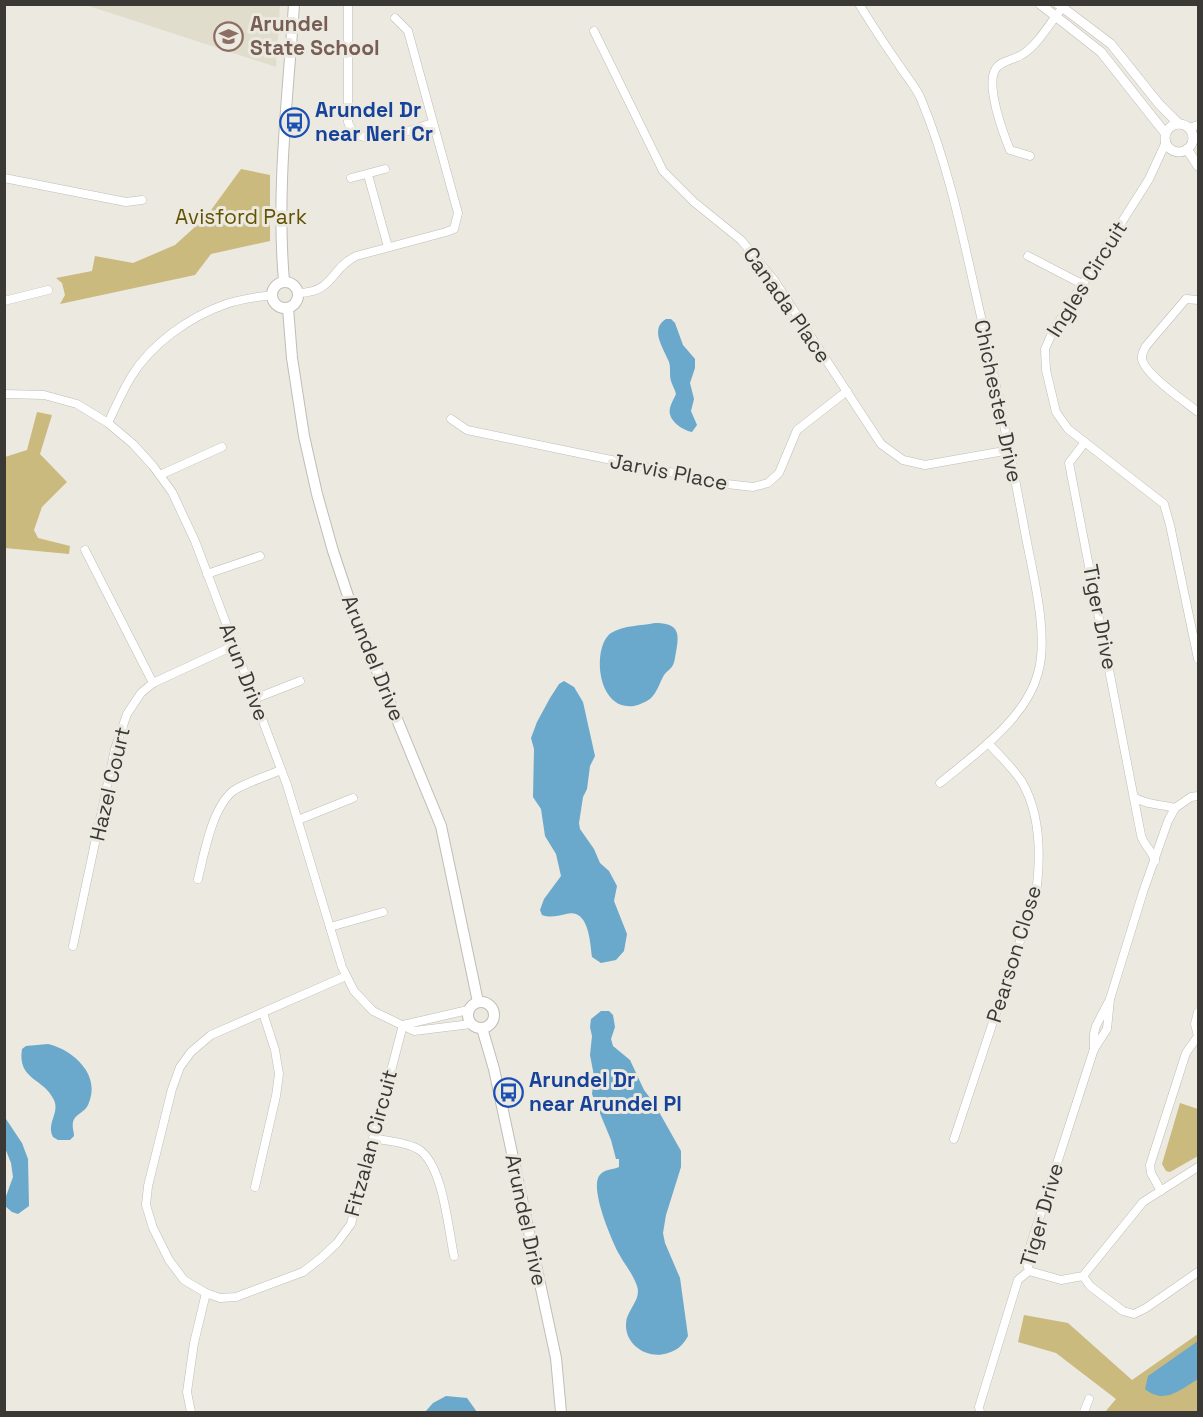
<svg xmlns="http://www.w3.org/2000/svg" width="1203" height="1417" font-family="'Space Grotesk',sans-serif">
  <style>
    .built { fill: #e1ddcd }
    .green { fill: #cbba7e }
    .water { fill: #6aa8cc }
    .lines { fill: none; stroke-linecap: round; stroke-linejoin: round }
    .minor-casing { stroke: #bfbdb5; stroke-width: 9 }
    .tertiary-casing { stroke: #bfbdb5; stroke-width: 10 }
    .secondary-casing { stroke: #bfbdb5; stroke-width: 12 }
    .minor { stroke: #fff; stroke-width: 8 }
    .tertiary { stroke: #fff; stroke-width: 9 }
    .secondary { stroke: #fff; stroke-width: 10 }
    .labels { text-anchor: middle; stroke-width: 6; stroke-linejoin: round; paint-order: stroke }
    .education-label { font-size: 21px; font-weight: bold; fill: #785e54; stroke: #ebe9e0; text-anchor: start }
    .transit-label { font-size: 21px; font-weight: bold; fill: #164399; stroke: #ebe9e0; text-anchor: start }
    .park-label { font-size: 21px; fill: #635201; stroke: #ebe9e0 }
    .street-label { font-size: 21px; fill: #3a3935; stroke: #ebe9e0 }
  </style>
  <rect width="100%" height="100%" fill="#ebe9e0"/>
  <path class="built" d="M86,5H280L276,67Z"/>
  <g class="green">
    <path d="M241,169L270,175V241L211,254L195,275L60,304L65,295L62,283L56,278L92,271L95,256L133,263L175,245L206,217Z"/>
    <path d="M37,412L52,415L40,454L67,482L42,507L34,530L38,538L70,546L69,554L5,548V457L27,450Z"/>
    <path d="M1180,1103L1198,1109V1156L1170,1172L1166,1171L1162,1164Z"/>
    <path d="M1024,1315L1068,1323L1132,1380L1198,1334V1412H1105L1116,1399L1056,1353L1018,1342Z"/>
  </g>
  <g class="water">
    <path d="M666,319H671L675,323L683,345L695,359V368L690,383L694,399L691,411L697,425L692,432C682,430 667,420 670,408C671,403 674,399 676,394C675,389 672,385 671,381C669,374 671,368 669,362C664,349 649,329 666,319Z"/>
    <path d="M655,623C678,623 680,632 676,652C675,656 675,661 673,665C671,669 667,671 664,675C660,682 657,693 650,699C646,702 638,705 634,706C596,711 592,646 611,633C624,625 641,626 655,623Z"/>
    <path d="M564,681L574,687L583,702L595,756L590,766L587,789L583,797L579,823L580,829L594,849L600,863L609,871L617,886L614,901L627,934L624,951L616,960L601,963L592,957C590,942 589,908 566,914C557,916 550,918 542,915L540,910L544,899L561,876L556,854L545,836L541,809L533,797L534,749L531,738L537,722L550,698L559,684Z"/>
    <path d="M601,1011H609L613,1015L615,1027L611,1039L613,1046L630,1060L644,1090L654,1103L681,1151V1167L666,1215L663,1233L665,1243L680,1278L688,1336C683,1345 678,1350 668,1353C649,1360 625,1346 626,1324C626,1310 642,1300 637,1286C633,1274 625,1265 619,1254C612,1241 590,1190 599,1176C604,1169 612,1170 619,1167V1159H616L611,1140L592,1094L594,1076L590,1055L592,1036L590,1027L591,1019Z"/>
    <path d="M48,1044C74,1050 102,1076 88,1105C84,1113 75,1114 73,1122C72,1128 74,1131 74,1136L70,1140H58L53,1137C46,1123 60,1113 54,1100C44,1078 17,1080 22,1049L26,1046Z"/>
    <path d="M4,1116L22,1143L28,1159L29,1206L18,1214L12,1212L5,1206V1199L13,1177L11,1163L5,1148Z"/>
    <path d="M1198,1341V1379C1180,1390 1164,1405 1145,1389L1148,1376Z"/>
    <path d="M446,1396L467,1398L477,1412H425L433,1403Z"/>
  </g>
  <g class="lines">
    <defs>
      <g id="minor">
        <path d="M348,4V122C358,154 411,129 433,123"/>
        <path d="M859,4C872,25 885,45 899,65C906,76 916,87 921,99C946,159 960,223 974,286C992,364 1008,442 1023,521C1030,564 1050,632 1038,673C1026,719 975,754 940,783"/>
        <path d="M594,31L663,171L694,202L741,240L774,280L881,444L903,460L925,465L1010,450"/>
        <path d="M1189,128L1198,125"/>
        <path d="M1166,142L1149,179L1053,331L1045,349L1046,370L1056,412L1068,429L1164,504L1170,525L1198,659"/>
        <path d="M1030,156L1010,150C1003,133 986,87 995,70C1000,60 1015,60 1023,54C1038,44 1048,26 1059,12"/>
        <path d="M368,175L388,247"/>
        <path d="M4,178L126,202L142,200"/>
        <path d="M351,178L385,169"/>
        <path d="M1028,256L1082,284"/>
        <path d="M299,293C334,292 330,269 356,256L446,232L454,229L458,213L408,31L395,18"/>
        <path d="M1198,300L1186,299L1146,346C1144,350 1141,354 1142,359C1144,374 1186,402 1198,412"/>
        <path d="M4,301L48,290"/>
        <path d="M4,394L44,395L77,404L108,423L133,444L153,466L172,492L195,541L287,785L342,967L354,991L373,1011L414,1031L471,1024"/>
        <path d="M451,419L467,430L727,484L753,487L768,483L779,473L797,430L847,391"/>
        <path d="M108,423C115,408 122,392 131,377C151,344 189,317 226,304C240,299 257,297 272,295"/>
        <path d="M1085,442L1069,463L1141,835C1143,845 1153,851 1155,861"/>
        <path d="M160,475L222,447"/>
        <path d="M85,550L153,683"/>
        <path d="M207,574L260,556"/>
        <path d="M254,699L300,681"/>
        <path d="M1134,797C1146,805 1160,804 1175,808"/>
        <path d="M298,820L353,798"/>
        <path d="M198,879C204,854 212,808 233,791C243,784 269,775 281,770"/>
        <path d="M330,927L383,912"/>
        <path d="M73,946L115,749L127,714L141,693L153,683L233,646"/>
        <path d="M346,976L211,1035L191,1052L180,1067L172,1089L148,1186L146,1205L153,1228L169,1260L184,1280L206,1293L220,1298L236,1297L303,1272L321,1258L337,1243L351,1224L403,1025"/>
        <path d="M403,1025L468,1010"/>
        <path d="M1094,1049V1034L1096,1026L1110,999L1143,892L1168,821L1175,808L1191,797L1198,796"/>
        <path d="M373,1138C386,1141 406,1142 418,1149C443,1164 448,1228 454,1256"/>
        <path d="M954,1139L1036,893C1041,856 1041,815 1022,782C1013,768 999,755 988,743"/>
        <path d="M255,1187L276,1096L279,1074L275,1050L263,1013"/>
        <path d="M1161,1191L1151,1173L1150,1165L1186,1053L1198,1036L1195,1024L1198,1012"/>
        <path d="M1029,1271L1061,1280L1083,1276L1143,1202L1198,1167"/>
        <path d="M1083,1276L1090,1286L1123,1311L1134,1314L1146,1308L1198,1272"/>
        <path d="M191,1412L187,1392L194,1343L206,1293"/>
        <path d="M980,1412L979,1407L1018,1280L1029,1271L1026,1259L1094,1049L1107,1029L1110,999"/>
        <path d="M1084,1412L1089,1399"/>
      </g>
      <g id="tertiary">
        <path d="M1040,4L1101,52L1165,133"/>
        <path d="M1058,4L1111,44L1159,104L1179,124"/>
        <circle cx="1179" cy="138" r="14"/>
        <path d="M1187,149L1198,166"/>
      </g>
      <g id="secondary">
        <path d="M284,281C276,189 288,97 294,4"/>
        <circle cx="285" cy="295" r="13"/>
        <path d="M288,308L292,358L304,436L317,494L333,551L356,620L441,826L478,1002"/>
        <circle cx="481" cy="1015" r="13"/>
        <path d="M482,1028L494,1069L556,1358L561,1412"/>
      </g>
    </defs>
    <use href="#minor" class="minor-casing"/>
    <use href="#tertiary" class="tertiary-casing"/>
    <use href="#secondary" class="secondary-casing"/>
    <use href="#minor" class="minor"/>
    <use href="#tertiary" class="tertiary"/>
    <use href="#secondary" class="secondary"/>
  </g>
  <defs>
    <symbol id="school-ring" viewBox="-11 -11 22 22"><circle r="9.5" fill="#ebe9e0" stroke="#8d6e63" stroke-width="1.5"/><path d="M0-5L7-2L0 1L-7-2ZM-4 1L0 2.5L4 1V4Q0 6-4 4Z" fill="#8d6e63"/></symbol>
    <symbol id="bus-ring" viewBox="-11 -11 22 22"><circle r="9.5" fill="#ebe9e0" stroke="#1a4fb4" stroke-width="1.5"/><path d="M-5-6H5V4H4V6H2V4H-2V6H-4V4H-5ZM-3.5-4V0h7V-4ZM-3.5 1.2v1.5H-2V1.2ZM2 1.2v1.5H3.5V1.2Z" fill="#1a4fb4"/></symbol>
  </defs>
  <g fill-rule="evenodd">
    <use href="#school-ring" x="212" y="20" width="33" height="33"/>
    <use href="#bus-ring" x="278" y="106" width="33" height="33"/>
    <use href="#bus-ring" x="492" y="1076" width="33" height="33"/>
  </g>
  <g class="labels">
    <g class="education-label">
      <text x="250" y="31">Arundel<tspan x="250" dy="24">State School</tspan></text>
    </g>
    <g class="transit-label">
      <text x="315" y="117">Arundel Dr<tspan x="315" dy="24">near Neri Cr</tspan></text>
      <text x="529" y="1087">Arundel Dr<tspan x="529" dy="24">near Arundel Pl</tspan></text>
    </g>
    <g class="park-label">
      <text x="241" y="224">Avisford Park</text>
    </g>
    <g class="street-label">
      <text transform="translate(1087 279) rotate(-58)" y="7">Ingles Circuit</text>
      <text transform="translate(787 305) rotate(55)" y="7">Canada Place</text>
      <text transform="translate(998 401) rotate(78)" y="7">Chichester Drive</text>
      <text transform="translate(669 472) rotate(11)" y="7">Jarvis Place</text>
      <text transform="translate(1100 617) rotate(79)" y="7">Tiger Drive</text>
      <text transform="translate(373 658) rotate(68)" y="7">Arundel Drive</text>
      <text transform="translate(244 672) rotate(69)" y="7">Arun Drive</text>
      <text transform="translate(110 784) rotate(-77)" y="7">Hazel Court</text>
      <text transform="translate(1014 954) rotate(-73)" y="7">Pearson Close</text>
      <text transform="translate(371 1143) rotate(-75)" y="7">Fitzalan Circuit</text>
      <text transform="translate(1042 1215) rotate(-74)" y="7">Tiger Drive</text>
      <text transform="translate(526 1220) rotate(78)" y="7">Arundel Drive</text>
    </g>
  </g>
  <rect width="1203" height="1417" fill="none" stroke="#3a3935" stroke-width="12"/>
</svg>
